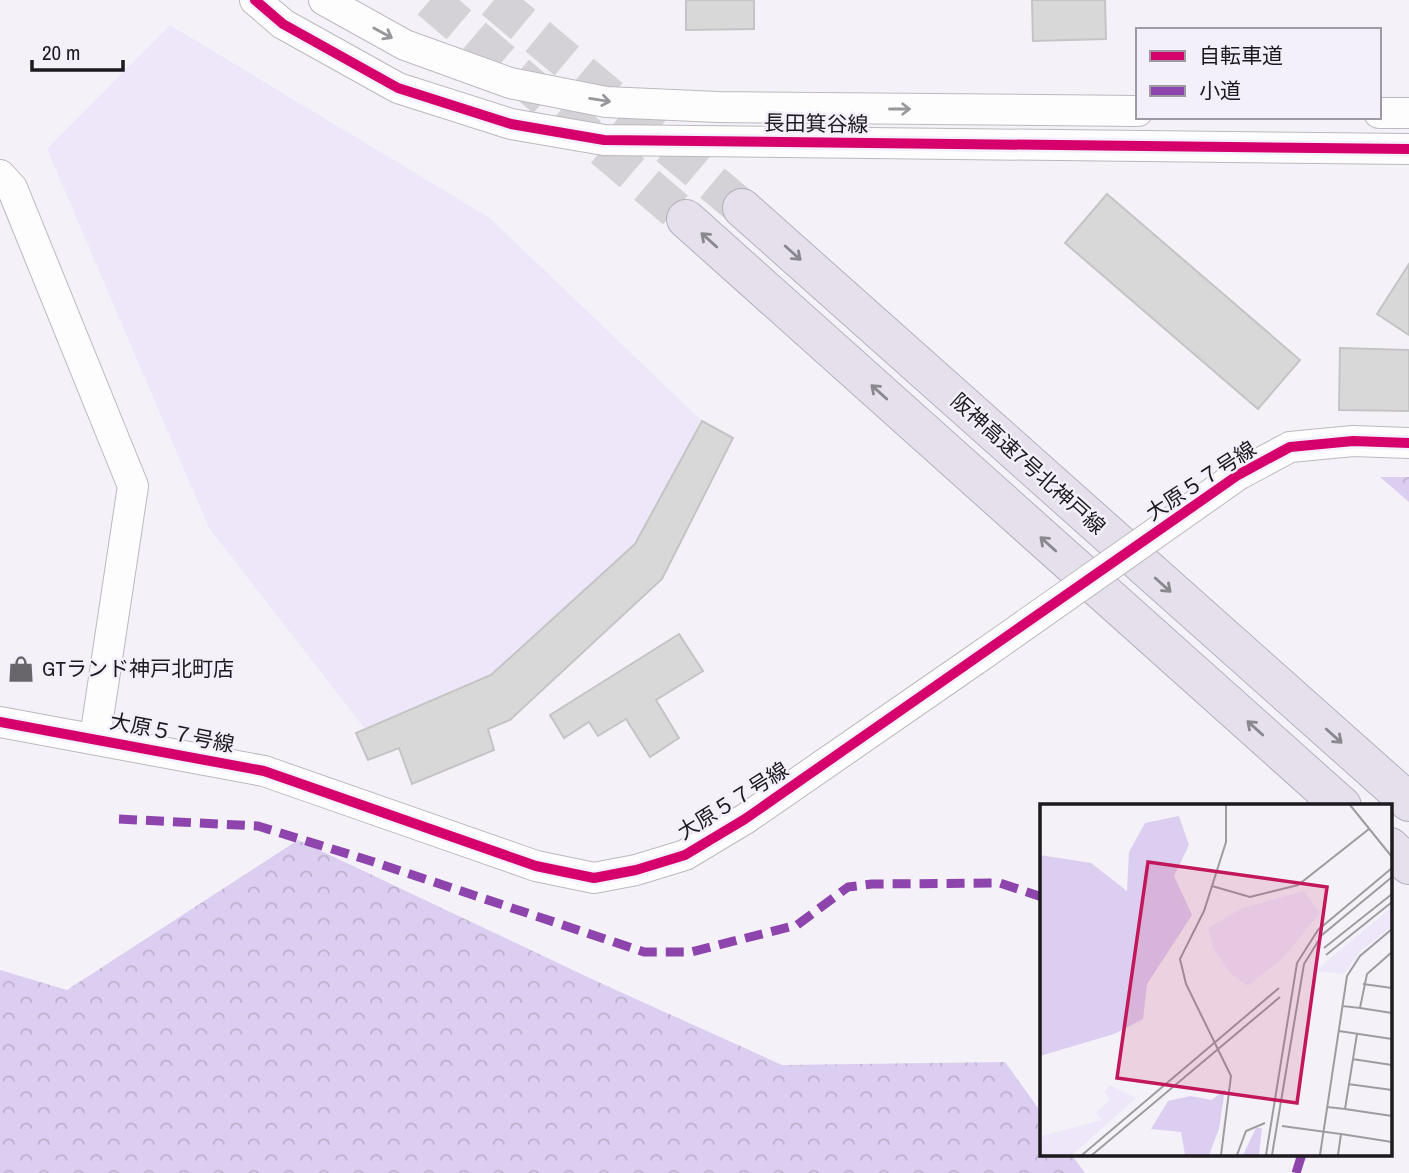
<svg xmlns="http://www.w3.org/2000/svg" width="1409" height="1173" font-family="'Archivo Narrow','Noto Sans JP',sans-serif">
  <style>
    .forest { fill: url(#forest-crowns) }
    .garden { fill: #eee7fa }
    .building { fill: #d9d8d9; stroke: #c5c4c4; stroke-width: 2 }
    .lines { fill: none; stroke-linecap: round; stroke-linejoin: round }
    .highway-tunnel { stroke: #d4d2d7; stroke-width: 38; stroke-dasharray: 38 19; stroke-linecap: butt }
    .minor-casing { stroke: #bbb9be; stroke-width: 32 }
    .highway-casing { stroke: #b5afbd; stroke-width: 40 }
    .minor { stroke: #fdfdfe; stroke-width: 30 }
    .highway { stroke: #e5e0eb; stroke-width: 38 }
    .minor-bridge-casing { stroke: #bbb9be; stroke-width: 32; stroke-linecap: butt }
    .minor-bridge { stroke: #fdfdfe; stroke-width: 30 }
    .quiet { stroke: #8e44ad; stroke-width: 9; stroke-dasharray: 18 9; stroke-linecap: butt }
    .cycleway-casing { stroke: #f3effb; stroke-width: 15 }
    .cycleway { stroke: #d6006c; stroke-width: 10 }
    .oneway { stroke: #989799 }
    .oneway2 { stroke: #8b878f }
    .labels { text-anchor: middle; stroke-width: 5; stroke-linejoin: round; paint-order: stroke }
    .street-label { font-size: 21px; fill: #1c1a1e; stroke: #f3effb }
    .poi-label { font-size: 21px; fill: #1c1a1e; stroke: #f3effb; text-anchor: start }
    .inset-road { fill: none; stroke: #9e9ca1; stroke-width: 2 }
    .view { fill: #c2185b; fill-opacity: 0.15; stroke: #c2185b; stroke-width: 3.5 }
    .inset-edge { fill: none; stroke: #1c1a1e; stroke-width: 3.5 }
  </style>
  <defs>
    <pattern id="forest-crowns" width="20" height="18" patternUnits="userSpaceOnUse" patternTransform="scale(1.75)"><rect width="20" height="18" fill="#dccef0"/><path d="M2 6a3 3 0 1 1 6 0M12 15a3 3 0 1 1 6 0" fill="none" stroke="#bcb0cd"/></pattern>
  </defs>
  <rect width="100%" height="100%" fill="#f4f2f8"/>
  <g class="forest">
    <path d="M1380,477H1409V502Z"/>
    <path d="M298,840L596,981L782,1065L1005,1062L1041,1112L1042,1154H1071L1085,1173H0V970L67,990Z"/>
  </g>
  <path class="garden" d="M170,25L490,218L702,421L635,544L491,675L365,729L209,528L47,149Z"/>
  <g class="building">
    <path d="M686,0H754V29L686,30Z"/>
    <path d="M1032,0H1105L1106,39L1033,41Z"/>
    <path d="M1107,194L1300,360L1258,409L1065,243Z"/>
    <path d="M1409,264V335L1377,314Z"/>
    <path d="M1340,348L1409,350V411L1339,410Z"/>
    <path d="M702,421L733,438L662,579L510,720L488,729L494,750L412,784L399,748L368,760L356,733L491,675L635,544Z"/>
    <path d="M679,634L703,671L656,700L679,738L650,757L626,719L598,736L589,722L564,738L550,715Z"/>
  </g>
  <g class="lines">
    <g class="highway-tunnel">
      <path d="M430,0L686,219"/>
      <path d="M494,0L742,208"/>
    </g>
    <defs>
      <g id="minor">
        <path d="M255,0L283,24L398,88L511,124L604,140L1409,149"/>
        <path d="M324,0L405,45L510,83L606,102L718,107L1138,111"/>
        <path d="M1379,113H1409"/>
        <path d="M0,175L12,188L133,486L95,738"/>
        <path d="M1238,475L1290,447L1353,441L1409,443"/>
        <path d="M0,722L264,771L536,866L594,878L636,870L685,855L745,819L985,653"/>
      </g>
      <g id="highway">
        <path d="M742,208L1409,802"/>
        <path d="M686,219L1342,806"/>
        <path d="M1390,847L1409,865"/>
      </g>
    </defs>
    <use href="#minor" class="minor-casing"/>
    <use href="#highway" class="highway-casing"/>
    <use href="#minor" class="minor"/>
    <use href="#highway" class="highway"/>
    <defs>
      <path id="minor-bridge" d="M985,653L1238,475"/>
    </defs>
    <use href="#minor-bridge" class="minor-bridge-casing"/>
    <use href="#minor-bridge" class="minor-bridge"/>
    <g class="quiet">
      <path d="M119,819L258,826L374,862L644,952H691L797,925L848,887L872,884L1000,883L1042,897"/>
      <path d="M1296,1173L1302,1154"/>
    </g>
    <defs>
      <g id="cycleway">
        <path d="M255,0L283,24L398,88L511,124L604,140L1409,149"/>
        <path d="M0,722L264,771L536,866L594,878L636,870L685,855L745,819L1238,475L1290,447L1353,441L1409,443"/>
      </g>
    </defs>
    <use href="#cycleway" class="cycleway-casing"/>
    <use href="#cycleway" class="cycleway"/>
  </g>
  <defs><path id="oneway-shaft" d="M-6 0H5M1.5-3L5.5 0L1.5 3" fill="none" stroke-width="1.6" stroke-linecap="round" stroke-linejoin="round" transform="scale(1.75)"/></defs>
  <g class="oneway">
    <use href="#oneway-shaft" transform="translate(383 33) rotate(29)"/>
    <use href="#oneway-shaft" transform="translate(600 100) rotate(9)"/>
    <use href="#oneway-shaft" transform="translate(900 109)"/>
  </g>
  <g class="oneway2">
    <use href="#oneway-shaft" transform="translate(709 240) rotate(-138)"/>
    <use href="#oneway-shaft" transform="translate(793 253) rotate(42)"/>
    <use href="#oneway-shaft" transform="translate(879 392) rotate(-138)"/>
    <use href="#oneway-shaft" transform="translate(1048 544) rotate(-138)"/>
    <use href="#oneway-shaft" transform="translate(1163 585) rotate(42)"/>
    <use href="#oneway-shaft" transform="translate(1255 728) rotate(-138)"/>
    <use href="#oneway-shaft" transform="translate(1334 736) rotate(42)"/>
  </g>
  <defs>
    <symbol id="shop-bare" viewBox="-9 -9 18 18"><path d="M-5-2.5h2.3a2.7 3.5 0 0 1 5.4 0H5L5.5 6h-11ZM-1.5-2.5h3a1.5 2.3 0 0 0-3 0Z" fill="#68666a" stroke="#f3effb" stroke-width="2.5" paint-order="stroke"/></symbol>
  </defs>
  <g fill-rule="evenodd">
    <use href="#shop-bare" x="2" y="650" width="38" height="38"/>
  </g>
  <g class="labels">
    <g class="street-label">
      <text transform="translate(816 124) rotate(1)" y="7">長田箕谷線</text>
      <text transform="translate(1028 464) rotate(42)" y="7">阪神高速7号北神戸線</text>
      <text transform="translate(1201 481) rotate(-33)" y="7">大原５７号線</text>
      <text transform="translate(172 733) rotate(11)" y="7">大原５７号線</text>
      <text transform="translate(733 801) rotate(-32)" y="7">大原５７号線</text>
    </g>
    <g class="poi-label">
      <text x="42" y="676">GTランド神戸北町店</text>
    </g>
  </g>
  <g transform="translate(1040 804)">
    <rect width="352" height="352" fill="#f4f2f8"/>
    <path d="M352,103V122L320,148L304,170L275,167ZM70,281L96,294L32,351H0V335L5,331L62,316L56,309L70,296L64,287Z" fill="#eee7fa"/>
    <path d="M139,12L149,41L134,72L152,111L107,180L103,215L74,230L0,252V51L51,59L87,87L89,48L105,19ZM185,285L179,325L169,351H145L141,328L111,325L128,297L150,292L172,296ZM216,324H222L219,351H203Z" fill="#dccef0"/>
    <path d="M264,87L280,109L243,154L208,182L190,169L173,144L168,124L202,104Z" fill="#eee7fa"/>
    <path class="inset-road" d="M310,1L352,53M172,82L210,93L258,81L329,25M284,144L352,90M286,151L352,98M323,180L352,184M302,202L320,204L327,170L352,148M320,204L352,209M299,227L352,235M312,255L352,261M308,280L352,286M287,303L305,305L317,230M305,305L352,312M242,322L301,330L298,351M301,330L352,338M42,351L239,184M52,351L240,193M181,351L191,272L146,180L140,155L164,107L186,38V1M197,351L206,327L225,319M226,351L257,159L278,126L352,64M232,351L264,160L282,131L352,73M280,351L307,172L320,152L352,125"/>
    <path class="view" d="M108,58L287,83L257,299L77,274Z"/>
    <rect width="352" height="352" class="inset-edge"/>
  </g>
  <rect x="1136" y="28" width="245" height="91" fill="#f3effb" stroke="#9d9aa3" stroke-width="2"/>
  <rect x="1150" y="51" width="35" height="10" fill="#d6006c" stroke="#9d9aa3" stroke-width="2"/>
  <text x="1199" y="63" font-size="21" fill="#1c1a1e">自転車道</text>
  <rect x="1150" y="86" width="35" height="10" fill="#8e44ad" stroke="#9d9aa3" stroke-width="2"/>
  <text x="1199" y="98" font-size="21" fill="#1c1a1e">小道</text>
  <path d="M32 60v10h91v-10" fill="none" stroke="#1c1a1e" stroke-width="3.5"/>
  <text x="42" y="60" font-size="21" fill="#1c1a1e" stroke="#f3effb" stroke-width="5" paint-order="stroke">20 m</text>
</svg>
